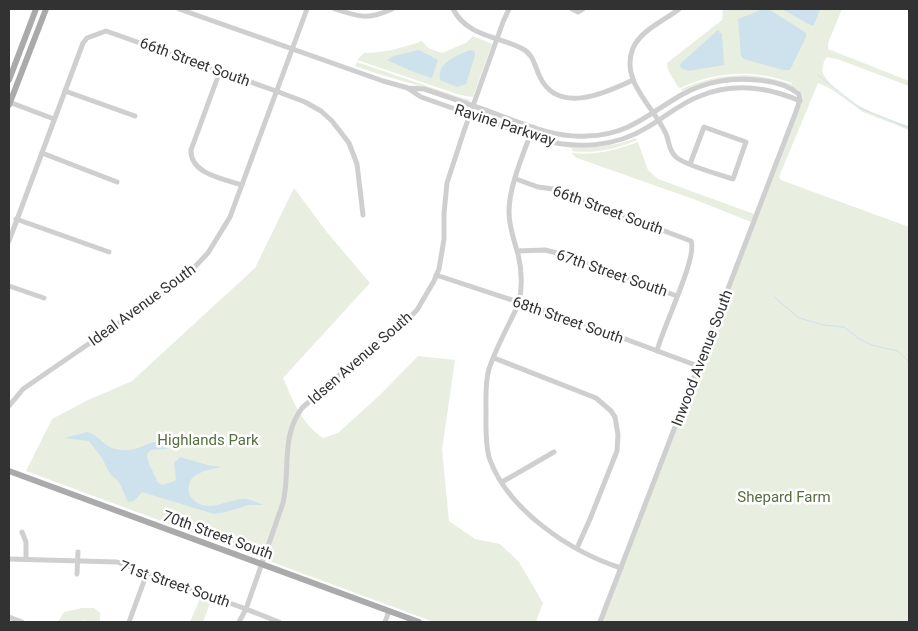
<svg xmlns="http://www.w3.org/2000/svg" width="918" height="631" font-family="Roboto,sans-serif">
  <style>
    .green { fill: #e8eee0 }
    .water { fill: #cde2ed }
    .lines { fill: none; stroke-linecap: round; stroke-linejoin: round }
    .stream { stroke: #cde2ed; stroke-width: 1 }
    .minor { stroke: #cfcfcf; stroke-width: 5 }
    .major { stroke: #aaa; stroke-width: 6 }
    .labels { text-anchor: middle; stroke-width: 5; stroke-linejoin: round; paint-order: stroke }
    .street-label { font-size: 15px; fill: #323232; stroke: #fff }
    .park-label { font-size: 15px; fill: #566e3e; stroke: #fff }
  </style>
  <rect width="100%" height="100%" fill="#fff"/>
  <g class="green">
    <path d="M723,9H842L828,43V49L909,81V86L837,59L827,57L824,61L822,72C839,102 878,116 909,126V130L863,112L831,89L818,83L779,177L781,180L909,227V622H602L803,99L802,93L799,90L772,80L710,81L681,91V89C710,76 742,71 773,79C779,80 786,83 792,84V83C753,69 718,71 680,88L678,87L668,70L667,63L722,20Z"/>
    <path d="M473,36L492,44L473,97L460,95L357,60L364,53C384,53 403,48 422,41L428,48L442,53L466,43Z"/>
    <path d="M357,62L459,97L471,100L467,101C430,88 392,79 355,66Z"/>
    <path d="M636,138L637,140C616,149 594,154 572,151V148C594,148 616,146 636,138Z"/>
    <path d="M638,142L648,170L658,179L754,214L751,222L696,200L577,158L572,154V153C595,156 616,150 638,142Z"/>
    <path d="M294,188L326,231L370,283L283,378C293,401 302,424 323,438L338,433L380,395L418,356L455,360L442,450L449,521L475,539L500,544L519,562L543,603L536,622H434L26,471L52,419L86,401L132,381L255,268Z"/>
    <path d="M202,594L212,598L203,622H190Z"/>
    <path d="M82,608H94L100,613V622H86L84,620L81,622H58L64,612Z"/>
  </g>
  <g class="water">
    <path d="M763,9L772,11L806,33V37L790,70H783L744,59L741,56L738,19Z"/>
    <path d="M782,9H820L814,25L812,26Z"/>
    <path d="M718,30L722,34L724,65L688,71L681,68L680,65L681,63Z"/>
    <path d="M419,50L438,60L432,78L414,72L387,60L394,56Z"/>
    <path d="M470,50L474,51L475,55L466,84L457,87L440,80C437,62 456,56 470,50Z"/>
    <path d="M88,432C105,439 103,450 126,450C141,451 153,436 167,443L168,446L167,449L151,450L147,454C147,464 155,473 157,482L162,485L175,481L176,478L174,463L180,457L207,465L221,467C210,470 191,472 189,485C186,498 198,506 211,506C221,505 231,500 242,499C249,498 257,503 264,505H248L226,512L214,514L142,492L134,501L128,502L119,482L110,474L102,458L89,441L64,438Z"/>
  </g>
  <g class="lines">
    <g class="stream">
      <path d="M818,75L860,108L909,128"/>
      <path d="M774,297L799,318L823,325L844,327L858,338L871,345L898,351L909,362"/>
    </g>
    <g class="minor">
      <path d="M179,9L383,81L408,88L424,89C449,97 474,106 499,115C528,126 556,138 587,136C630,135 649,113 683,94C705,82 732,77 757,80C771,81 788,85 799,94L800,99L797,109L600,622"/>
      <path d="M335,9C359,17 369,20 392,9"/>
      <path d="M453,9C467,36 497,36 521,48C534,54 534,65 540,77C558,115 606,93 633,80"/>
      <path d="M572,9L578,12L583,9"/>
      <path d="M679,9C664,21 641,30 633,48C620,80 651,104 664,130C670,139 667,149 676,157C686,166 719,174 733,179L746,142L704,127L690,164"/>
      <path d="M220,71L191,150C190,174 224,179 242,185"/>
      <path d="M409,89L421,97L540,139C576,150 616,147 648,127C665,117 681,103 700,96C734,82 768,87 800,101"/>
      <path d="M65,91L135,116"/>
      <path d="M9,102L54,119"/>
      <path d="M533,127C524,153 509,185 509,212C509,227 514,240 518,254C522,270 522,288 519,303C509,325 496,347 489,369C485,382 486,397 486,411C486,425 485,446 490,460C509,511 571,552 621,568"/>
      <path d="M42,153L117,182"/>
      <path d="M516,179L538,187L553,189L691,241C698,257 662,329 657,351"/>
      <path d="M16,219L109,252"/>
      <path d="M9,241L83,43L87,38L106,31L276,91L305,102L321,111L332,121L349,143L357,164L363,215"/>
      <path d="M517,251L545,250L557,253L677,296"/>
      <path d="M436,275L582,323L698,366"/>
      <path d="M9,286L44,298"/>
      <path d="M494,358L596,398L611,411L615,417L618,435L617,451L590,519L577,548"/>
      <path d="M9,406L23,389L167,290L185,277L208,253L230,217L307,9"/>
      <path d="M502,482L554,452"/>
      <path d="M22,532L26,542V559"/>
      <path d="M9,559L117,562L246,609L279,622"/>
      <path d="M77,574L78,552"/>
      <path d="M9,617L22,622"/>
      <path d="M129,622L147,573"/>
      <path d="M239,622L246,609L283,503C291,469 280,438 302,408L361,356L404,323L417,310L434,281L439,269L444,239V213L447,183L464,131L503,22L509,9"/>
      <path d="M385,622L389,611"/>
    </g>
    <g class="major">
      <path d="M9,80L36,9"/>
      <path d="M9,105L46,9"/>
      <path d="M9,471L419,622"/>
    </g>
  </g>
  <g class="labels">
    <g class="street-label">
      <text transform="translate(195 62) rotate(20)" y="5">66th Street South</text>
      <text transform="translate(505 125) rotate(18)" y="5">Ravine Parkway</text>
      <text transform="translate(608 210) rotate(20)" y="5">66th Street South</text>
      <text transform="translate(612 273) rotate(19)" y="5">67th Street South</text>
      <text transform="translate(142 305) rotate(-36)" y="5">Ideal Avenue South</text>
      <text transform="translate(568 320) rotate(19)" y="5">68th Street South</text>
      <text transform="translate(360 358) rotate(-41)" y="5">Idsen Avenue South</text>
      <text transform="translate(702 358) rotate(-69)" y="5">Inwood Avenue South</text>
      <text transform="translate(218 535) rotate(20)" y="5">70th Street South</text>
      <text transform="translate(175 584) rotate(19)" y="5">71st Street South</text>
    </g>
    <g class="park-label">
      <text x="208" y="445">Highlands Park</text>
      <text x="784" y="502">Shepard Farm</text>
    </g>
  </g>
  <rect width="918" height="631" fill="none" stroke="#323232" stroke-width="20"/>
</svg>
